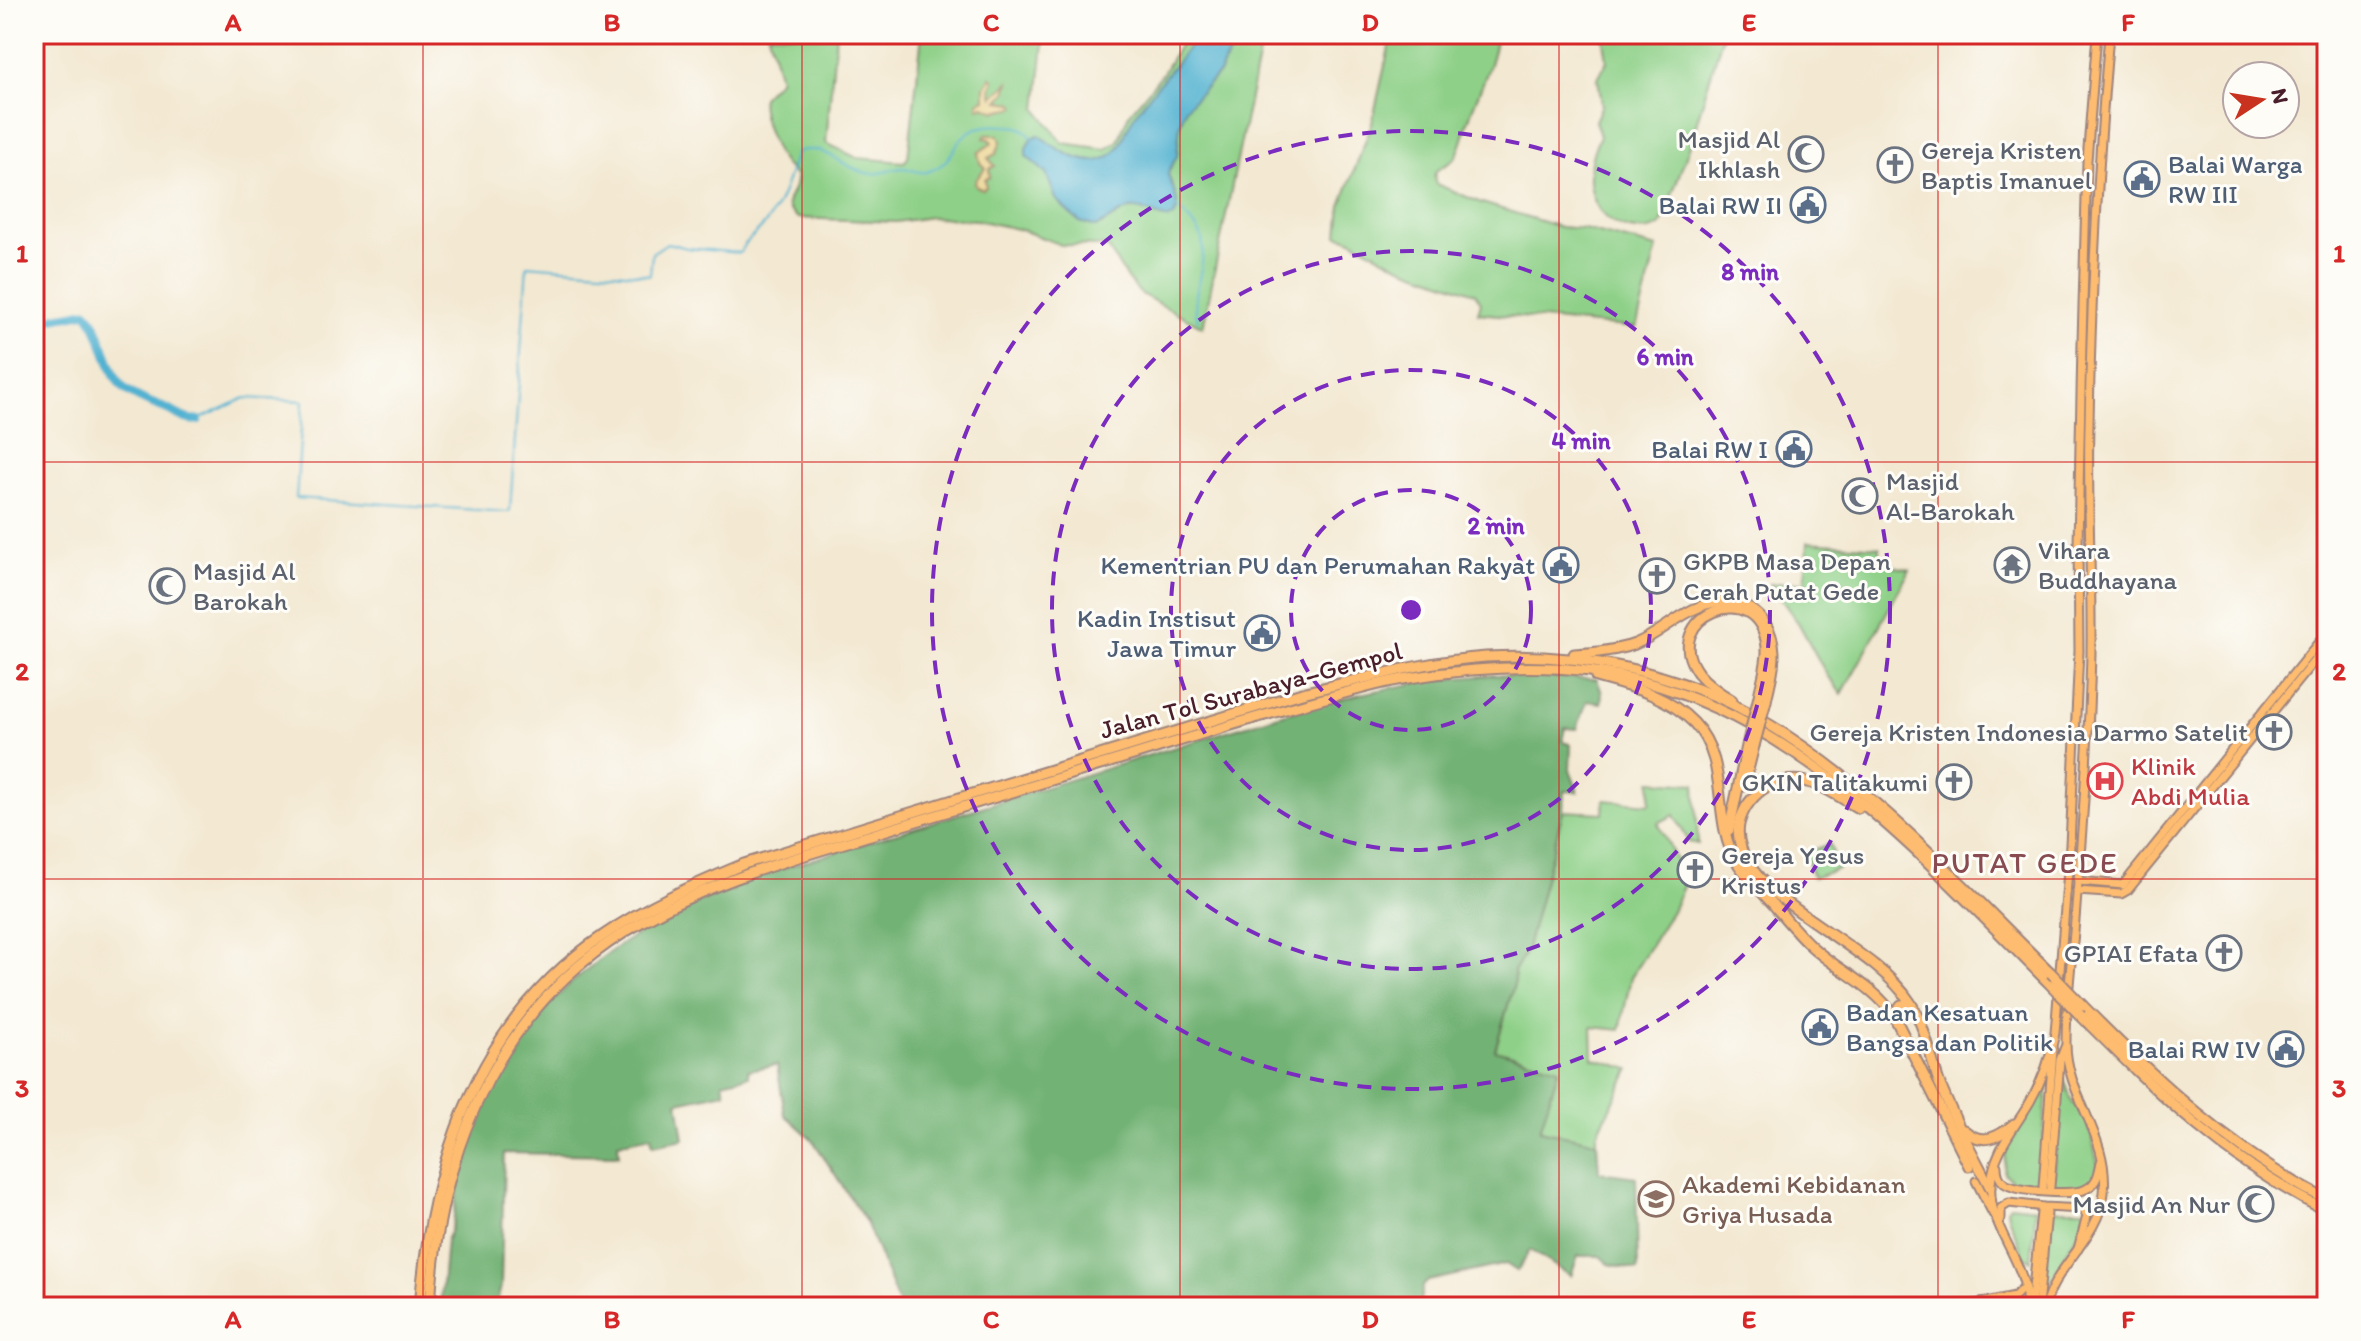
<svg xmlns="http://www.w3.org/2000/svg" width="2361" height="1341" font-family="Itim,sans-serif">
  <style>
    .green { fill: #8ed088; stroke: #6c785a; stroke-width: 2 }
    .forest { fill: #72b274; stroke: #5e6850; stroke-width: 2 }
    .sand { fill: #eeda9e; stroke: #9c7c64; stroke-width: 2 }
    .water { fill: #53b2d1; stroke: #4e687e; stroke-width: 2 }
    .lines { fill: none; stroke-linecap: round; stroke-linejoin: round }
    .stream { stroke: #53b2d1; stroke-width: 2 }
    .river { stroke: #53b2d1; stroke-width: 9 }
    .major-casing { stroke: #9e847e; stroke-width: 11 }
    .highway-casing { stroke: #9e847e; stroke-width: 13 }
    .major { stroke: #febc70; stroke-width: 7 }
    .highway { stroke: #febc70; stroke-width: 9 }
    .highway-bridge-casing { stroke: #9e847e; stroke-width: 13; stroke-linecap: butt }
    .highway-bridge { stroke: #febc70; stroke-width: 9 }
    .grid { fill: none; stroke: #d62828; stroke-width: 2; stroke-opacity: 0.55 }
    .ring { fill: none; stroke: #7b2cbf; stroke-width: 4; stroke-dasharray: 14 10 }
    .labels { text-anchor: middle; stroke-width: 6; stroke-linejoin: round; paint-order: stroke }
    .worship-label { font-size: 26px; fill: #5b616d; stroke: #fdfcf7; text-anchor: start }
    .service-label { font-size: 26px; fill: #4e5e75; stroke: #fdfcf7; text-anchor: end }
    .street-label { font-size: 26px; fill: #4a1f2b; stroke: #fdfcf7 }
    .health-label { font-size: 26px; fill: #be3a42; stroke: #fdfcf7; text-anchor: start }
    .education-label { font-size: 26px; fill: #785e54; stroke: #fdfcf7; text-anchor: start }
    .quarter-label { font-size: 30px; letter-spacing: 2px; fill: #874b51; stroke: #fdfcf7 }
    .centre { fill: #7b2cbf; stroke: #fdfcf7; stroke-width: 4 }
    .ring-label { font-size: 24px; text-anchor: middle; font-weight: bold; fill: #7b2cbf; stroke: #fdfcf7; stroke-width: 6; stroke-linejoin: round; paint-order: stroke }
    .neatline { fill: none; stroke: #d62828; stroke-width: 3 }
    .grid-label { font-size: 26px; text-anchor: middle; font-weight: bold; fill: #d62828 }
  </style>
  <rect width="100%" height="100%" fill="#fdfcf7"/>
  <filter id="ink" filterUnits="userSpaceOnUse"><feTurbulence type="fractalNoise" baseFrequency=".0125" numOctaves="2"/><feDisplacementMap in="SourceGraphic" scale="16" xChannelSelector="R" yChannelSelector="G"/><feConvolveMatrix kernelMatrix="1 2 1 2 8 2 1 2 1" color-interpolation-filters="sRGB"/></filter>
  <filter id="wash" filterUnits="userSpaceOnUse"><feTurbulence type="fractalNoise" baseFrequency=".006" numOctaves="4" result="noise"/><feDisplacementMap in="SourceGraphic" scale="32" xChannelSelector="R" yChannelSelector="G"/><feGaussianBlur stdDeviation="1.8" result="paint"/><feColorMatrix in="noise" values="0 0 0 0 0 0 0 0 0 0 0 0 0 0 0 0 0 1.4 0 .05"/><feComposite in="paint" operator="in"/></filter>
  <g filter="url(#wash)">
    <rect width="100%" height="100%" fill="#f3e8d1"/>
    <g class="green">
      <path d="M768,34H836L826,143L857,158L904,162L908,158L922,34H1045L1037,109L1063,143L1106,149L1118,141L1129,114L1163,73L1186,34H1263L1203,327L1141,294L1128,280L1108,248L1103,246L1061,245L1022,230L976,220L931,217L896,222L798,218C775,201 797,195 796,179C795,172 788,169 784,164C774,152 758,111 762,97L780,79Z"/>
      <path d="M1392,34H1497C1492,70 1478,90 1468,122C1464,134 1462,148 1455,158C1447,168 1429,166 1436,184L1479,202L1560,227L1584,229L1657,248L1636,328L1478,313L1481,302L1475,293L1399,266L1350,239L1338,235L1341,206L1372,123Z"/>
      <path d="M1603,34H1723L1689,148L1661,225C1652,231 1646,231 1636,230C1588,226 1580,173 1600,136L1595,121L1602,105L1598,78L1607,61Z"/>
      <path d="M1808,542L1880,547V563L1910,570L1842,694L1828,677L1799,624L1770,584L1805,582Z"/>
      <path d="M1651,781L1695,784L1698,844L1689,842L1674,815L1658,823L1686,880L1672,911L1631,977L1620,1030L1592,1027L1593,1058L1630,1069L1597,1134V1142L1540,1130L1495,1050L1515,981L1514,971L1526,951L1563,811L1603,813L1604,800L1650,804Z"/>
      <path d="M1830,844L1838,869L1813,878L1805,853Z"/>
      <path d="M2062,1073L2072,1102L2084,1114L2089,1125L2099,1169L2097,1175L2084,1188H2052Z"/>
      <path d="M2048,1081L2039,1186L2012,1182L2004,1173L2006,1149Z"/>
      <path d="M2010,1205L2036,1208L2031,1261L2024,1256L2008,1216L2007,1209Z"/>
      <path d="M2051,1209H2083L2087,1217L2044,1292Z"/>
    </g>
    <path class="forest" d="M1494,675L1597,679L1602,693L1601,703L1587,701L1577,729L1565,728L1562,741L1571,745L1570,770L1578,792L1564,791L1563,811L1526,951L1514,971L1515,981L1495,1050L1559,1068L1540,1130L1597,1142L1599,1172L1636,1177L1638,1270L1609,1264L1600,1256H1578L1571,1276L1530,1250L1517,1271L1506,1264L1428,1281L1423,1286L1419,1307H900L866,1222L812,1139L785,1115L777,1065L748,1070L749,1076L723,1082L725,1092L678,1102L684,1139L653,1145L651,1136L618,1143L619,1155L504,1153L501,1286L496,1307H440L446,1240C455,1226 454,1210 457,1193C462,1174 466,1153 473,1134C524,990 628,926 764,874L1289,712L1360,694L1432,680Z"/>
    <g class="sand">
      <path d="M991,77L994,80L991,87L993,97L1009,82L1006,93L999,101L1014,103L1016,107L996,111L984,106L978,108V102L985,99V87Z"/>
      <path d="M986,135H999L1001,142L996,154L988,158L995,166L989,169L990,177L985,179L986,187L982,189L976,186L975,181L985,168L980,163L978,153L992,143L990,139L984,138Z"/>
    </g>
    <path class="water" d="M1199,34H1239L1220,72L1186,108L1180,124L1177,156L1168,173C1170,183 1177,193 1177,204C1177,235 1148,206 1131,209C1119,211 1108,223 1096,227L1080,222L1069,213L1056,199L1046,173L1026,156V148L1032,138L1039,135C1060,152 1099,178 1120,145C1126,134 1129,122 1137,112C1157,85 1179,60 1199,34Z"/>
    <g class="lines">
      <g class="stream">
        <path d="M1175,206C1182,210 1183,213 1188,219C1192,224 1197,227 1200,233C1211,259 1188,296 1198,320"/>
        <path d="M198,420L245,398L303,401L296,498L508,512L510,510L527,265L650,275L652,253L667,243L687,248L740,253C745,240 756,235 765,224C780,206 787,182 794,159L797,152C826,142 840,167 866,173C879,176 889,169 902,168C911,168 917,174 926,172C966,162 944,121 1006,126C1019,126 1025,128 1032,138"/>
      </g>
      <path class="river" d="M34,322L86,312C93,317 95,325 98,333C120,382 108,388 164,408C177,413 184,421 198,420"/>
    </g>
  </g>
  <g filter="url(#ink)">
    <g class="lines">
      <defs>
        <g id="major">
          <path d="M2078,881L2123,885L2327,632"/>
          <path d="M2077,891L2121,894L2128,890L2327,645"/>
          <path d="M1997,1166C1997,1173 1999,1179 2004,1183C2015,1192 2074,1196 2086,1189C2097,1184 2099,1173 2101,1162"/>
          <path d="M1976,1181L1993,1214"/>
          <path d="M2043,1187L2053,1050"/>
          <path d="M2050,1187L2060,1060L2065,1047"/>
          <path d="M2001,1219V1208L2009,1203L2044,1207L2083,1209L2087,1216L2078,1249"/>
          <path d="M1961,1307L2015,1296L2025,1286"/>
          <path d="M2026,1307C2030,1263 1987,1229 1991,1184C1993,1152 2014,1129 2030,1102C2042,1081 2051,1056 2055,1033L2070,845L2079,651L2078,546L2082,341L2087,161L2097,34"/>
          <path d="M2031,1307L2041,1212"/>
          <path d="M2038,1307L2047,1213"/>
          <path d="M2045,1307C2055,1264 2099,1239 2104,1193C2110,1135 2066,1097 2066,1043C2066,998 2073,952 2076,907C2083,822 2089,737 2091,653C2092,577 2087,501 2089,425C2091,295 2098,164 2109,34"/>
        </g>
        <g id="highway">
          <path d="M1574,654C1595,653 1615,651 1635,644C1658,635 1676,616 1699,607C1735,591 1772,612 1774,652C1775,668 1769,685 1766,701"/>
          <path d="M1596,677C1632,687 1667,695 1694,723C1731,762 1711,822 1737,862C1747,878 1760,890 1773,904C1785,918 1797,933 1810,945C1837,971 1873,984 1894,1016L1969,1166"/>
          <path d="M1732,700C1720,693 1707,684 1698,673C1657,618 1759,573 1767,647C1768,664 1762,680 1759,696"/>
          <path d="M1744,786L1754,746"/>
          <path d="M1858,808C1836,795 1812,776 1785,781C1769,783 1755,793 1746,807C1738,821 1736,832 1741,848C1759,905 1874,946 1910,1002C1925,1026 1930,1056 1939,1082C1953,1118 1972,1153 1990,1187"/>
          <path d="M1729,830L1748,741"/>
          <path d="M2083,1006C2157,1081 2232,1152 2327,1200"/>
          <path d="M1894,1016L1901,1005L1911,1004"/>
          <path d="M2081,1016C2158,1093 2228,1163 2327,1211"/>
          <path d="M1964,1130C1982,1146 1998,1138 2014,1124"/>
          <path d="M420,1307C431,1162 477,1020 604,935C647,905 696,884 744,864L1302,693C1363,679 1424,661 1486,657C1580,652 1678,671 1760,719C1871,784 1960,884 2051,973"/>
          <path d="M430,1307C436,1185 475,1064 565,978C650,898 765,867 874,834C949,811 1023,789 1097,766C1175,743 1252,717 1330,697C1356,690 1382,682 1409,678C1483,666 1567,661 1641,681C1809,725 1932,867 2051,985"/>
        </g>
      </defs>
      <use href="#major" class="major-casing"/>
      <use href="#highway" class="highway-casing"/>
      <use href="#major" class="major"/>
      <use href="#highway" class="highway"/>
      <defs>
        <g id="highway-bridge">
          <path d="M1748,741L1759,696"/>
          <path d="M1754,746L1766,701"/>
          <path d="M2051,973L2083,1006"/>
          <path d="M2051,985L2081,1016"/>
        </g>
      </defs>
      <use href="#highway-bridge" class="highway-bridge-casing"/>
      <use href="#highway-bridge" class="highway-bridge"/>
    </g>
  </g>
  <path class="grid" d="M423,34V1307M802,34V1307M1180,34V1307M1559,34V1307M1938,34V1307M34,462H2327M34,879H2327"/>
  <g class="ring">
    <circle cx="1411" cy="610" r="120"/>
    <circle cx="1411" cy="610" r="240"/>
    <circle cx="1411" cy="610" r="359"/>
    <circle cx="1411" cy="610" r="479"/>
  </g>
  <defs>
    <symbol id="mosque-ring" viewBox="-11 -11 22 22"><circle r="9.5" fill="#fdfcf7" stroke="#6b7280" stroke-width="1.5"/><path d="M3.5-4.9A6 6 0 1 0 3.5 4.9A5 5 0 1 1 3.5-4.9Z" fill="#6b7280"/></symbol>
    <symbol id="church-ring" viewBox="-11 -11 22 22"><circle r="9.5" fill="#fdfcf7" stroke="#6b7280" stroke-width="1.5"/><path d="M-1.2-6h2.4v3.5h3.3v2.4h-3.3V6h-2.4V-.1h-3.3v-2.4h3.3Z" fill="#6b7280"/></symbol>
    <symbol id="civic-ring" viewBox="-11 -11 22 22"><circle r="9.5" fill="#fdfcf7" stroke="#5c6f8a" stroke-width="1.5"/><path d="M-.6-6.5H3V-4.5H.6V-3L4-1V1h2V6H-6V1h2V-1L-.6-3ZM-1.2 2.5V6h2.4V2.5Z" fill="#5c6f8a"/></symbol>
    <symbol id="temple-ring" viewBox="-11 -11 22 22"><circle r="9.5" fill="#fdfcf7" stroke="#6b7280" stroke-width="1.5"/><path d="M0-6L5-2H3V0L6.5 2.5H4V6H1.5V3h-3V6H-4V2.5H-6.5L-3 0V-2H-5Z" fill="#6b7280"/></symbol>
    <symbol id="hospital-ring" viewBox="-11 -11 22 22"><circle r="9.5" fill="#fdfcf7" stroke="#e0444e" stroke-width="1.5"/><path d="M-5-5h3v3.5h4V-5h3V5h-3V1.5h-4V5h-3Z" fill="#e0444e"/></symbol>
    <symbol id="university-ring" viewBox="-11 -11 22 22"><circle r="9.5" fill="#fdfcf7" stroke="#8d6e63" stroke-width="1.5"/><path d="M0-5L7-2L0 1L-7-2ZM-4 1L0 2.5L4 1V4Q0 6-4 4Z" fill="#8d6e63"/></symbol>
  </defs>
  <g fill-rule="evenodd">
    <use href="#mosque-ring" x="1786" y="134" width="40" height="40"/>
    <use href="#church-ring" x="1875" y="145" width="40" height="40"/>
    <use href="#civic-ring" x="2122" y="159" width="40" height="40"/>
    <use href="#civic-ring" x="1788" y="185" width="40" height="40"/>
    <use href="#civic-ring" x="1774" y="429" width="40" height="40"/>
    <use href="#mosque-ring" x="1840" y="476" width="40" height="40"/>
    <use href="#civic-ring" x="1541" y="545" width="40" height="40"/>
    <use href="#temple-ring" x="1992" y="545" width="40" height="40"/>
    <use href="#church-ring" x="1637" y="556" width="40" height="40"/>
    <use href="#mosque-ring" x="147" y="566" width="40" height="40"/>
    <use href="#civic-ring" x="1242" y="613" width="40" height="40"/>
    <use href="#church-ring" x="2254" y="712" width="40" height="40"/>
    <use href="#hospital-ring" x="2085" y="761" width="40" height="40"/>
    <use href="#church-ring" x="1934" y="762" width="40" height="40"/>
    <use href="#church-ring" x="1675" y="850" width="40" height="40"/>
    <use href="#church-ring" x="2204" y="933" width="40" height="40"/>
    <use href="#civic-ring" x="1800" y="1007" width="40" height="40"/>
    <use href="#civic-ring" x="2266" y="1029" width="40" height="40"/>
    <use href="#university-ring" x="1636" y="1179" width="40" height="40"/>
    <use href="#mosque-ring" x="2236" y="1184" width="40" height="40"/>
  </g>
  <g class="labels">
    <g class="worship-label">
      <text x="1780" y="148" text-anchor="end">Masjid Al<tspan x="1780" dy="30">Ikhlash</tspan></text>
      <text x="1921" y="159">Gereja Kristen<tspan x="1921" dy="30">Baptis Imanuel</tspan></text>
      <text x="1886" y="490">Masjid<tspan x="1886" dy="30">Al-Barokah</tspan></text>
      <text x="2038" y="559">Vihara<tspan x="2038" dy="30">Buddhayana</tspan></text>
      <text x="1683" y="570">GKPB Masa Depan<tspan x="1683" dy="30">Cerah Putat Gede</tspan></text>
      <text x="193" y="580">Masjid Al<tspan x="193" dy="30">Barokah</tspan></text>
      <text x="2248" y="741" text-anchor="end">Gereja Kristen Indonesia Darmo Satelit</text>
      <text x="1928" y="791" text-anchor="end">GKIN Talitakumi</text>
      <text x="1721" y="864">Gereja Yesus<tspan x="1721" dy="30">Kristus</tspan></text>
      <text x="2198" y="962" text-anchor="end">GPIAI Efata</text>
      <text x="2230" y="1213" text-anchor="end">Masjid An Nur</text>
    </g>
    <g class="service-label">
      <text x="2168" y="173" text-anchor="start">Balai Warga<tspan x="2168" dy="30">RW III</tspan></text>
      <text x="1782" y="214">Balai RW II</text>
      <text x="1768" y="458">Balai RW I</text>
      <text x="1535" y="574">Kementrian PU dan Perumahan Rakyat</text>
      <text x="1236" y="627">Kadin Instisut<tspan x="1236" dy="30">Jawa Timur</tspan></text>
      <text x="1846" y="1021" text-anchor="start">Badan Kesatuan<tspan x="1846" dy="30">Bangsa dan Politik</tspan></text>
      <text x="2260" y="1058">Balai RW IV</text>
    </g>
    <g class="street-label">
      <text transform="translate(1251 690) rotate(-15)" y="9">Jalan Tol Surabaya–Gempol</text>
    </g>
    <g class="health-label">
      <text x="2131" y="775">Klinik<tspan x="2131" dy="30">Abdi Mulia</tspan></text>
    </g>
    <g class="education-label">
      <text x="1682" y="1193">Akademi Kebidanan<tspan x="1682" dy="30">Griya Husada</tspan></text>
    </g>
    <g class="quarter-label">
      <text x="2025" y="873">PUTAT GEDE</text>
    </g>
  </g>
  <circle cx="1411" cy="610" r="12" class="centre"/>
  <g class="ring-label">
    <text x="1750" y="280">8 min</text>
    <text x="1665" y="365">6 min</text>
    <text x="1581" y="449">4 min</text>
    <text x="1496" y="534">2 min</text>
  </g>
  <rect width="2361" height="1341" fill="none" stroke="#fdfcf7" stroke-width="88"/>
  <g transform="translate(2261 100) rotate(78)"><circle r="38" fill="#fdfcf7" stroke="#b5a4a5" stroke-width="2"/>
  <path d="M0-6L14 30L0 20L-14 30Z" fill="#c8321e"/>
  <text y="-12" font-size="22" font-weight="bold" text-anchor="middle" fill="#4a1f2b">N</text>
  </g>
  <rect x="44" y="44" width="2273" height="1253" class="neatline"/>
  <g class="grid-label">
    <text x="233" y="31">A</text>
    <text x="612" y="31">B</text>
    <text x="991" y="31">C</text>
    <text x="1370" y="31">D</text>
    <text x="1749" y="31">E</text>
    <text x="2128" y="31">F</text>
    <text x="22" y="262">1</text>
    <text x="2339" y="262">1</text>
    <text x="22" y="680">2</text>
    <text x="2339" y="680">2</text>
    <text x="22" y="1097">3</text>
    <text x="2339" y="1097">3</text>
    <text x="233" y="1328">A</text>
    <text x="612" y="1328">B</text>
    <text x="991" y="1328">C</text>
    <text x="1370" y="1328">D</text>
    <text x="1749" y="1328">E</text>
    <text x="2128" y="1328">F</text>
  </g>
</svg>
